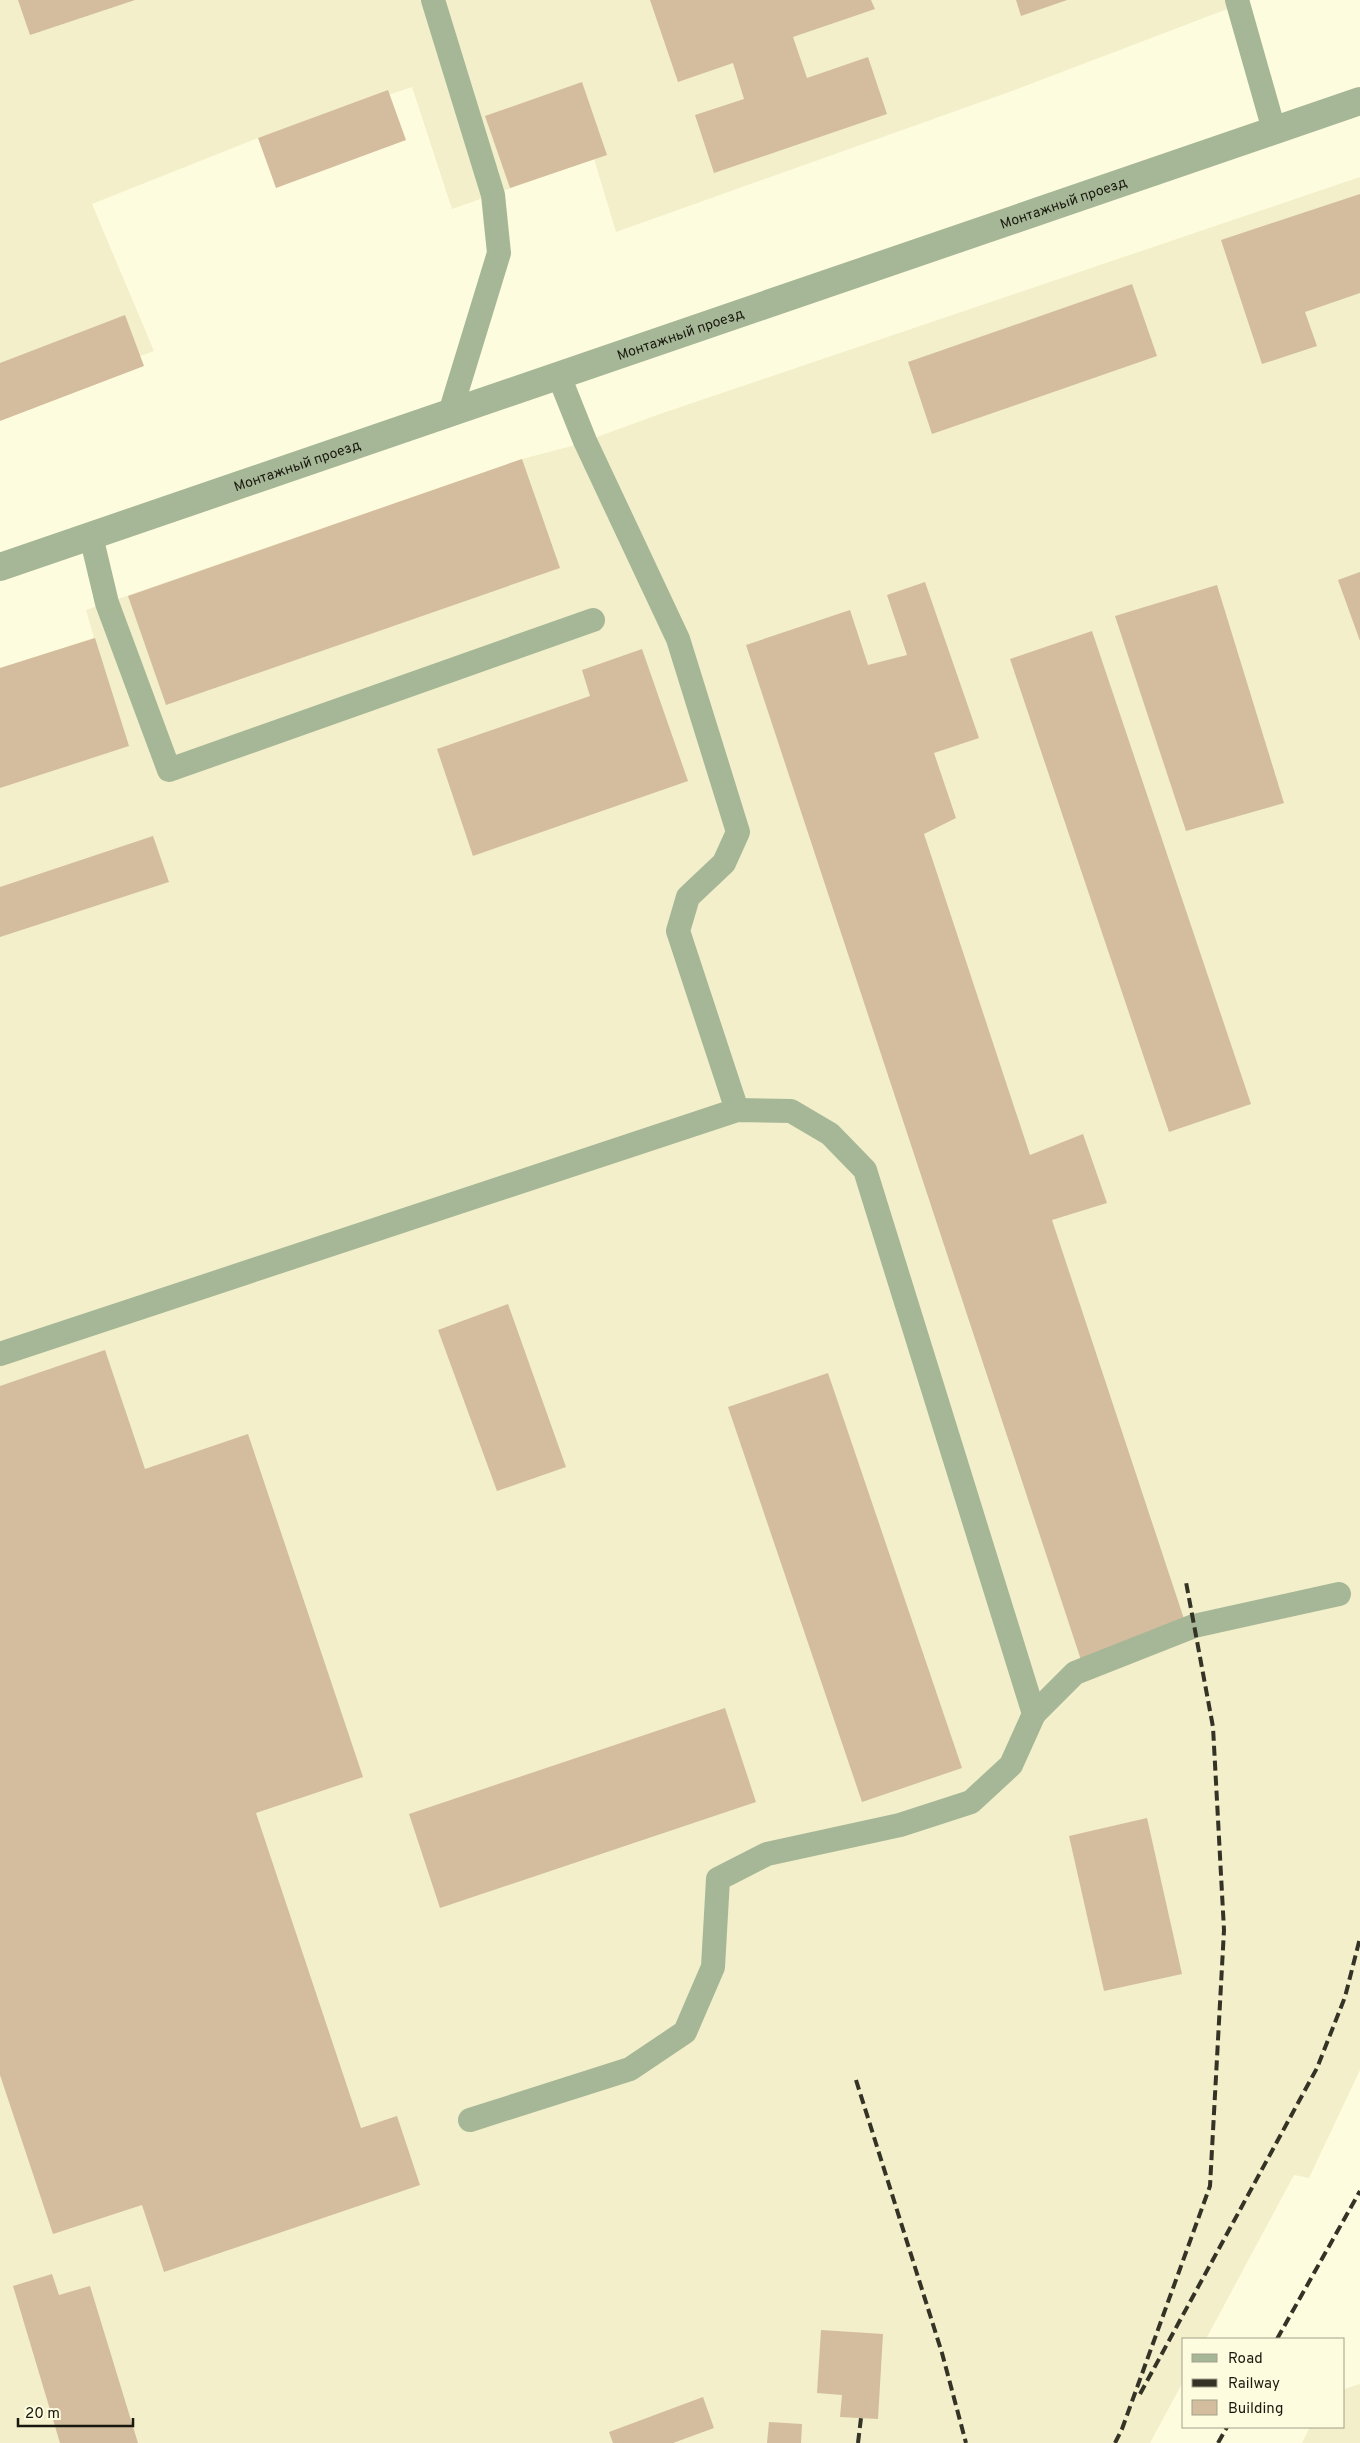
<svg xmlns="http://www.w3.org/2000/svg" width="1360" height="2443" font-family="Overpass,sans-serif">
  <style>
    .built { fill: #f2efca }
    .building { fill: #d4bd9e }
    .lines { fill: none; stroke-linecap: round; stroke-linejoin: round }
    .lane { stroke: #a6b797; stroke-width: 24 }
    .street { stroke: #a6b797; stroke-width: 28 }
    .rail { stroke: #343326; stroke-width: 4; stroke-dasharray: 10 5; stroke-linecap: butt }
    .labels { text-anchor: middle; stroke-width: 4.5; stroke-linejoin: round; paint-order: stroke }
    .street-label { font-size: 14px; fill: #19180e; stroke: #fefcde }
  </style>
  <rect width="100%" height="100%" fill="#fefcde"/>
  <g class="built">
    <path d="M0,0H1251L1012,91L616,232L594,159L452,209L412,87L258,138L92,204L154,351L0,408Z"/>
    <path d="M1360,177V2070L1309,2178L1294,2175L1206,2339H1184V2380L1150,2443H0V668L94,638L86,610L522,459L572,446L660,414Z"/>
    <path d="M1360,2384V2443H1302L1310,2427H1344V2389Z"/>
  </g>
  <g class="building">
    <path d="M18,0H135L30,35Z"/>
    <path d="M650,0H871L875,9L793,37L807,78L868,57L887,114L714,173L695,115L744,99L733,63L678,82Z"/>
    <path d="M1016,0H1067L1021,16Z"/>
    <path d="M582,82L607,155L510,188L485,116Z"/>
    <path d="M388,90L406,140L276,188L258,138Z"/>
    <path d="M1360,194V293L1305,312L1317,346L1262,364L1221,240Z"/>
    <path d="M1132,284L1157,356L932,434L908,362Z"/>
    <path d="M125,315L144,366L0,421V363Z"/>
    <path d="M522,459L560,568L166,705L128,596Z"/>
    <path d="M1360,572V641L1338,580Z"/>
    <path d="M925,582L979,738L934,753L956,818L924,834L1030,1155L1083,1134L1107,1203L1052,1220L1186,1625L1081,1660L746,645L850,610L868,665L907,655L887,595Z"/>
    <path d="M1217,585L1284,803L1186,831L1115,616Z"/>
    <path d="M1092,631L1251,1104L1169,1132L1010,659Z"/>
    <path d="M95,638L129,746L0,788V668Z"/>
    <path d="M642,649L688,781L473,856L437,749L590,696L582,670Z"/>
    <path d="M153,836L169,882L0,937V887Z"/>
    <path d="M508,1304L566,1467L497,1491L438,1330Z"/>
    <path d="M105,1350L145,1469L248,1434L363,1777L256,1813L361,2128L397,2116L420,2185L164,2272L142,2205L53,2234L0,2075V1386Z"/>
    <path d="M828,1373L962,1768L862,1802L728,1407Z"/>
    <path d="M725,1708L756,1802L440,1908L409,1814Z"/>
    <path d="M1147,1818L1182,1974L1104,1991L1069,1836Z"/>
    <path d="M52,2274L59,2295L90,2286L138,2443H60L13,2286Z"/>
    <path d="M821,2330L883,2334L878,2419L840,2417L842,2395L817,2393Z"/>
    <path d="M703,2397L714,2428L673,2443H613L609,2432Z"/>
    <path d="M769,2422L802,2424L801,2443H767Z"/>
  </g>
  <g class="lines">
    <g class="lane">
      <path d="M433,0L493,195L499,253L450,413"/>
      <path d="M1237,0L1274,130"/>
      <path d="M559,376L585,441L678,639L738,832L724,863L688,897L678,931L737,1110"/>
      <path d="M91,536L107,603L169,770L593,620"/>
      <path d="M0,1354L737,1110L791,1111L830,1134L865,1170L1034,1714L1011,1765L971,1802L900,1825L767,1854L718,1879L713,1967L685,2032L630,2069L470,2120"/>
      <path d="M1034,1714L1075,1673L1194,1626L1339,1594"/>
    </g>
    <path class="street" id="s1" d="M0,567L1360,101"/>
    <g class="rail">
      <path d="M856,2080L942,2353L966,2443"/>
      <path d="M1277,2339L1360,2191"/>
      <path d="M1140,2394L1317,2068L1345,1997L1360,1938"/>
      <path d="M858,2443L861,2418"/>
      <path d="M1115,2443L1122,2429L1210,2186L1224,1930L1213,1727L1186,1582"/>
      <path d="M1218,2443L1227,2427"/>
    </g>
  </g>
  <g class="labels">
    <g class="street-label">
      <text dy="5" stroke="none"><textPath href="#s1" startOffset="1124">Монтажный проезд</textPath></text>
      <text dy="5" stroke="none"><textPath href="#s1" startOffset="719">Монтажный проезд</textPath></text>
      <text dy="5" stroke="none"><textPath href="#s1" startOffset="314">Монтажный проезд</textPath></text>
    </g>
  </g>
  <rect x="1182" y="2338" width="162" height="90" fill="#fefcde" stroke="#a2a18b"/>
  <rect x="1192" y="2354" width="25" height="8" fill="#a6b797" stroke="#a2a18b"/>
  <text x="1228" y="2363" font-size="15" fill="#19180e">Road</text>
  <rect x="1192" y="2379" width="25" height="8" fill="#343326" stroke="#a2a18b"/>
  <text x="1228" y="2388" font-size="15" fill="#19180e">Railway</text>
  <rect x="1192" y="2400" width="25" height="15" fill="#d4bd9e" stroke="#a2a18b"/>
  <text x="1228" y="2413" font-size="15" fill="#19180e">Building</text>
  <path d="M18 2418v8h115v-8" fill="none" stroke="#19180e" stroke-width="2.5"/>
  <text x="25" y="2418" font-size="15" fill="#19180e" stroke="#fefcde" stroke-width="4" paint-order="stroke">20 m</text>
</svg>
